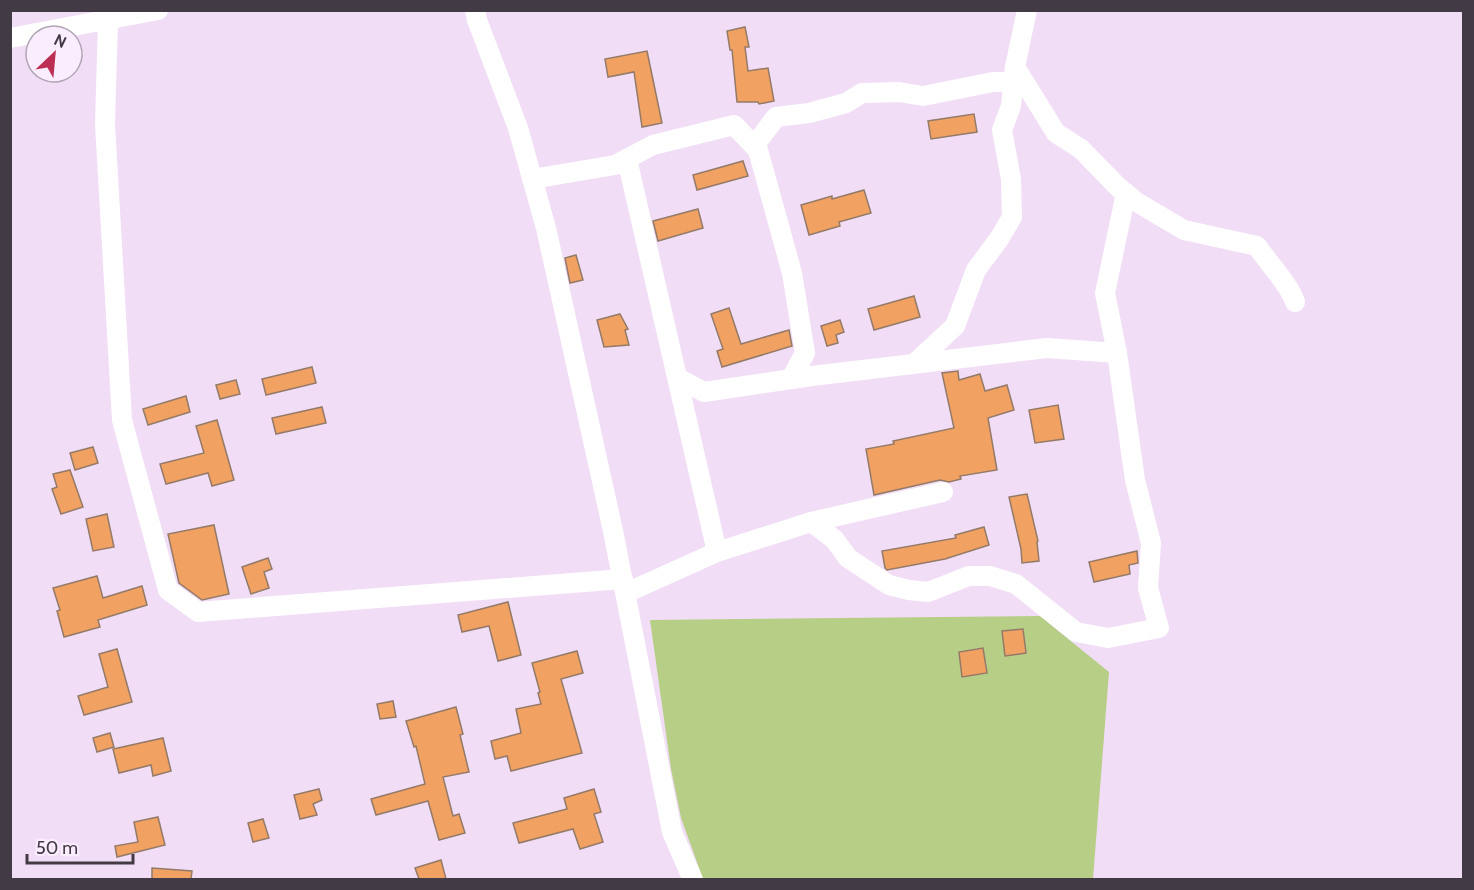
<svg xmlns="http://www.w3.org/2000/svg" width="1474" height="890" font-family="Cabin,sans-serif">
  <style>
    .green { fill: #b7ce86 }
    .building { fill: #f1a162; stroke: #947a68; stroke-width: 1.5 }
    .lines { fill: none; stroke-linecap: round; stroke-linejoin: round }
    .minor { stroke: #fff; stroke-width: 20 }
  </style>
  <rect width="100%" height="100%" fill="#f2ddf7"/>
  <path class="green" d="M1040,616L1109,672L1093,879H703L681,818L671,769L650,620Z"/>
  <g class="building">
    <path d="M745,27L749,47H745L748,71L768,68L774,101L759,104L758,102H737L732,50H730L727,31Z"/>
    <path d="M647,51L662,123L642,127L634,72L608,77L605,59Z"/>
    <path d="M974,114L977,132L931,139L928,121Z"/>
    <path d="M743,161L748,176L697,190L693,175Z"/>
    <path d="M864,190L871,213L839,222L840,226L809,235L801,205L832,196V199Z"/>
    <path d="M698,209L703,228L658,241L653,221Z"/>
    <path d="M576,255L583,280L570,283L565,258Z"/>
    <path d="M914,296L920,317L874,330L868,309Z"/>
    <path d="M729,308L741,344L789,330L792,346L722,367L717,351L723,349L711,314Z"/>
    <path d="M620,314L628,329L625,330L629,345L604,347L597,320Z"/>
    <path d="M840,320L844,332L836,335L838,343L827,346L821,326Z"/>
    <path d="M312,367L316,383L266,395L262,379Z"/>
    <path d="M958,371L959,380L980,374L985,391L1007,385L1014,410L988,418L997,470L960,476L961,479L949,482L940,480L874,495L866,449L894,444L893,441L954,428L942,373Z"/>
    <path d="M236,380L240,394L220,399L216,385Z"/>
    <path d="M186,396L190,412L148,425L143,409Z"/>
    <path d="M1058,405L1064,439L1035,443L1029,410Z"/>
    <path d="M322,407L326,423L276,434L272,418Z"/>
    <path d="M217,420L234,480L212,486L208,473L166,484L160,464L204,453L196,426Z"/>
    <path d="M93,447L98,463L75,470L70,453Z"/>
    <path d="M70,470L83,507L61,514L52,489L57,487L53,474Z"/>
    <path d="M1027,494L1038,541L1037,542L1039,561L1022,563L1021,549L1009,497Z"/>
    <path d="M107,514L114,547L93,551L86,519Z"/>
    <path d="M214,525L229,594L202,600L179,583L168,534Z"/>
    <path d="M984,527L989,545L945,559L887,570L885,568L882,551L956,538L955,535Z"/>
    <path d="M1137,551L1138,563L1129,565L1130,574L1094,582L1089,562Z"/>
    <path d="M268,558L272,569L264,572L269,588L251,594L242,567Z"/>
    <path d="M97,576L103,598L142,586L147,605L98,620L100,627L64,637L57,611L60,610L53,588Z"/>
    <path d="M508,602L521,655L498,661L489,626L462,632L458,615Z"/>
    <path d="M1023,629L1026,653L1005,656L1002,631Z"/>
    <path d="M983,648L987,673L962,677L959,652Z"/>
    <path d="M117,649L132,702L84,715L78,696L108,687L99,654Z"/>
    <path d="M577,651L583,673L561,679L582,753L511,771L507,756L495,759L491,741L521,733L516,709L541,704L538,693L540,692L532,663Z"/>
    <path d="M393,701L396,717L380,719L377,704Z"/>
    <path d="M456,707L463,734L460,735L469,772L443,777L453,816L459,814L465,833L439,840L428,801L376,815L371,799L425,784L416,746L414,747L406,721Z"/>
    <path d="M110,733L114,747L97,752L93,738Z"/>
    <path d="M163,738L171,771L153,776L151,765L119,773L113,749Z"/>
    <path d="M319,789L322,800L313,804L317,815L300,819L294,795Z"/>
    <path d="M594,789L601,812L594,814L603,842L580,849L573,829L519,843L513,823L567,809L564,798Z"/>
    <path d="M158,817L165,845L117,857L115,846L138,842L134,822Z"/>
    <path d="M263,819L269,838L253,842L248,823Z"/>
    <path d="M441,860L446,879H419L415,868Z"/>
    <path d="M152,868L192,871L191,879H152Z"/>
  </g>
  <g class="lines">
    <g class="minor">
      <path d="M475,10L477,20L518,128L546,228L613,531L672,832L693,880"/>
      <path d="M108,20L105,124L122,420L168,590L198,612L623,579"/>
      <path d="M10,38L158,10"/>
      <path d="M1015,67L1056,133L1081,149L1117,186L1135,201L1184,230L1257,246C1269,264 1289,284 1295,302"/>
      <path d="M754,146L776,117L809,113L846,103L862,93L899,92L923,96L993,82H1013"/>
      <path d="M627,159L717,552"/>
      <path d="M532,179L615,165L653,145L734,125L758,150L792,273L805,353L791,379"/>
      <path d="M914,364L955,326L976,270L999,239L1012,217L1011,179L1002,130L1011,106L1015,67L1027,10"/>
      <path d="M678,378L704,392L812,376L1047,348L1117,353"/>
      <path d="M811,522L834,539L848,558L889,585L909,590L928,592L969,576H990L1016,584L1076,632L1108,638L1159,628L1148,588L1151,543L1135,480L1117,353L1105,293L1126,193"/>
      <path d="M626,593L717,552L811,522L943,492"/>
    </g>
  </g>
  <rect width="1474" height="890" fill="none" stroke="#423a44" stroke-width="24"/>
  <g transform="translate(54 54) rotate(26)"><circle r="28" fill="#faedfd" stroke="#b0a5b3" stroke-width="1.5"/>
  <path d="M0-4.5L10 22L0 15L-10 22Z" fill="#bd2e55"/>
  <text y="-9" font-size="16" font-weight="bold" text-anchor="middle" fill="#423a44">N</text>
  </g>
  <path d="M27 854v9h106v-9" fill="none" stroke="#423a44" stroke-width="3"/>
  <text x="36" y="854" font-size="18" fill="#423a44" stroke="#faedfd" stroke-width="4.5" paint-order="stroke">50 m</text>
</svg>
